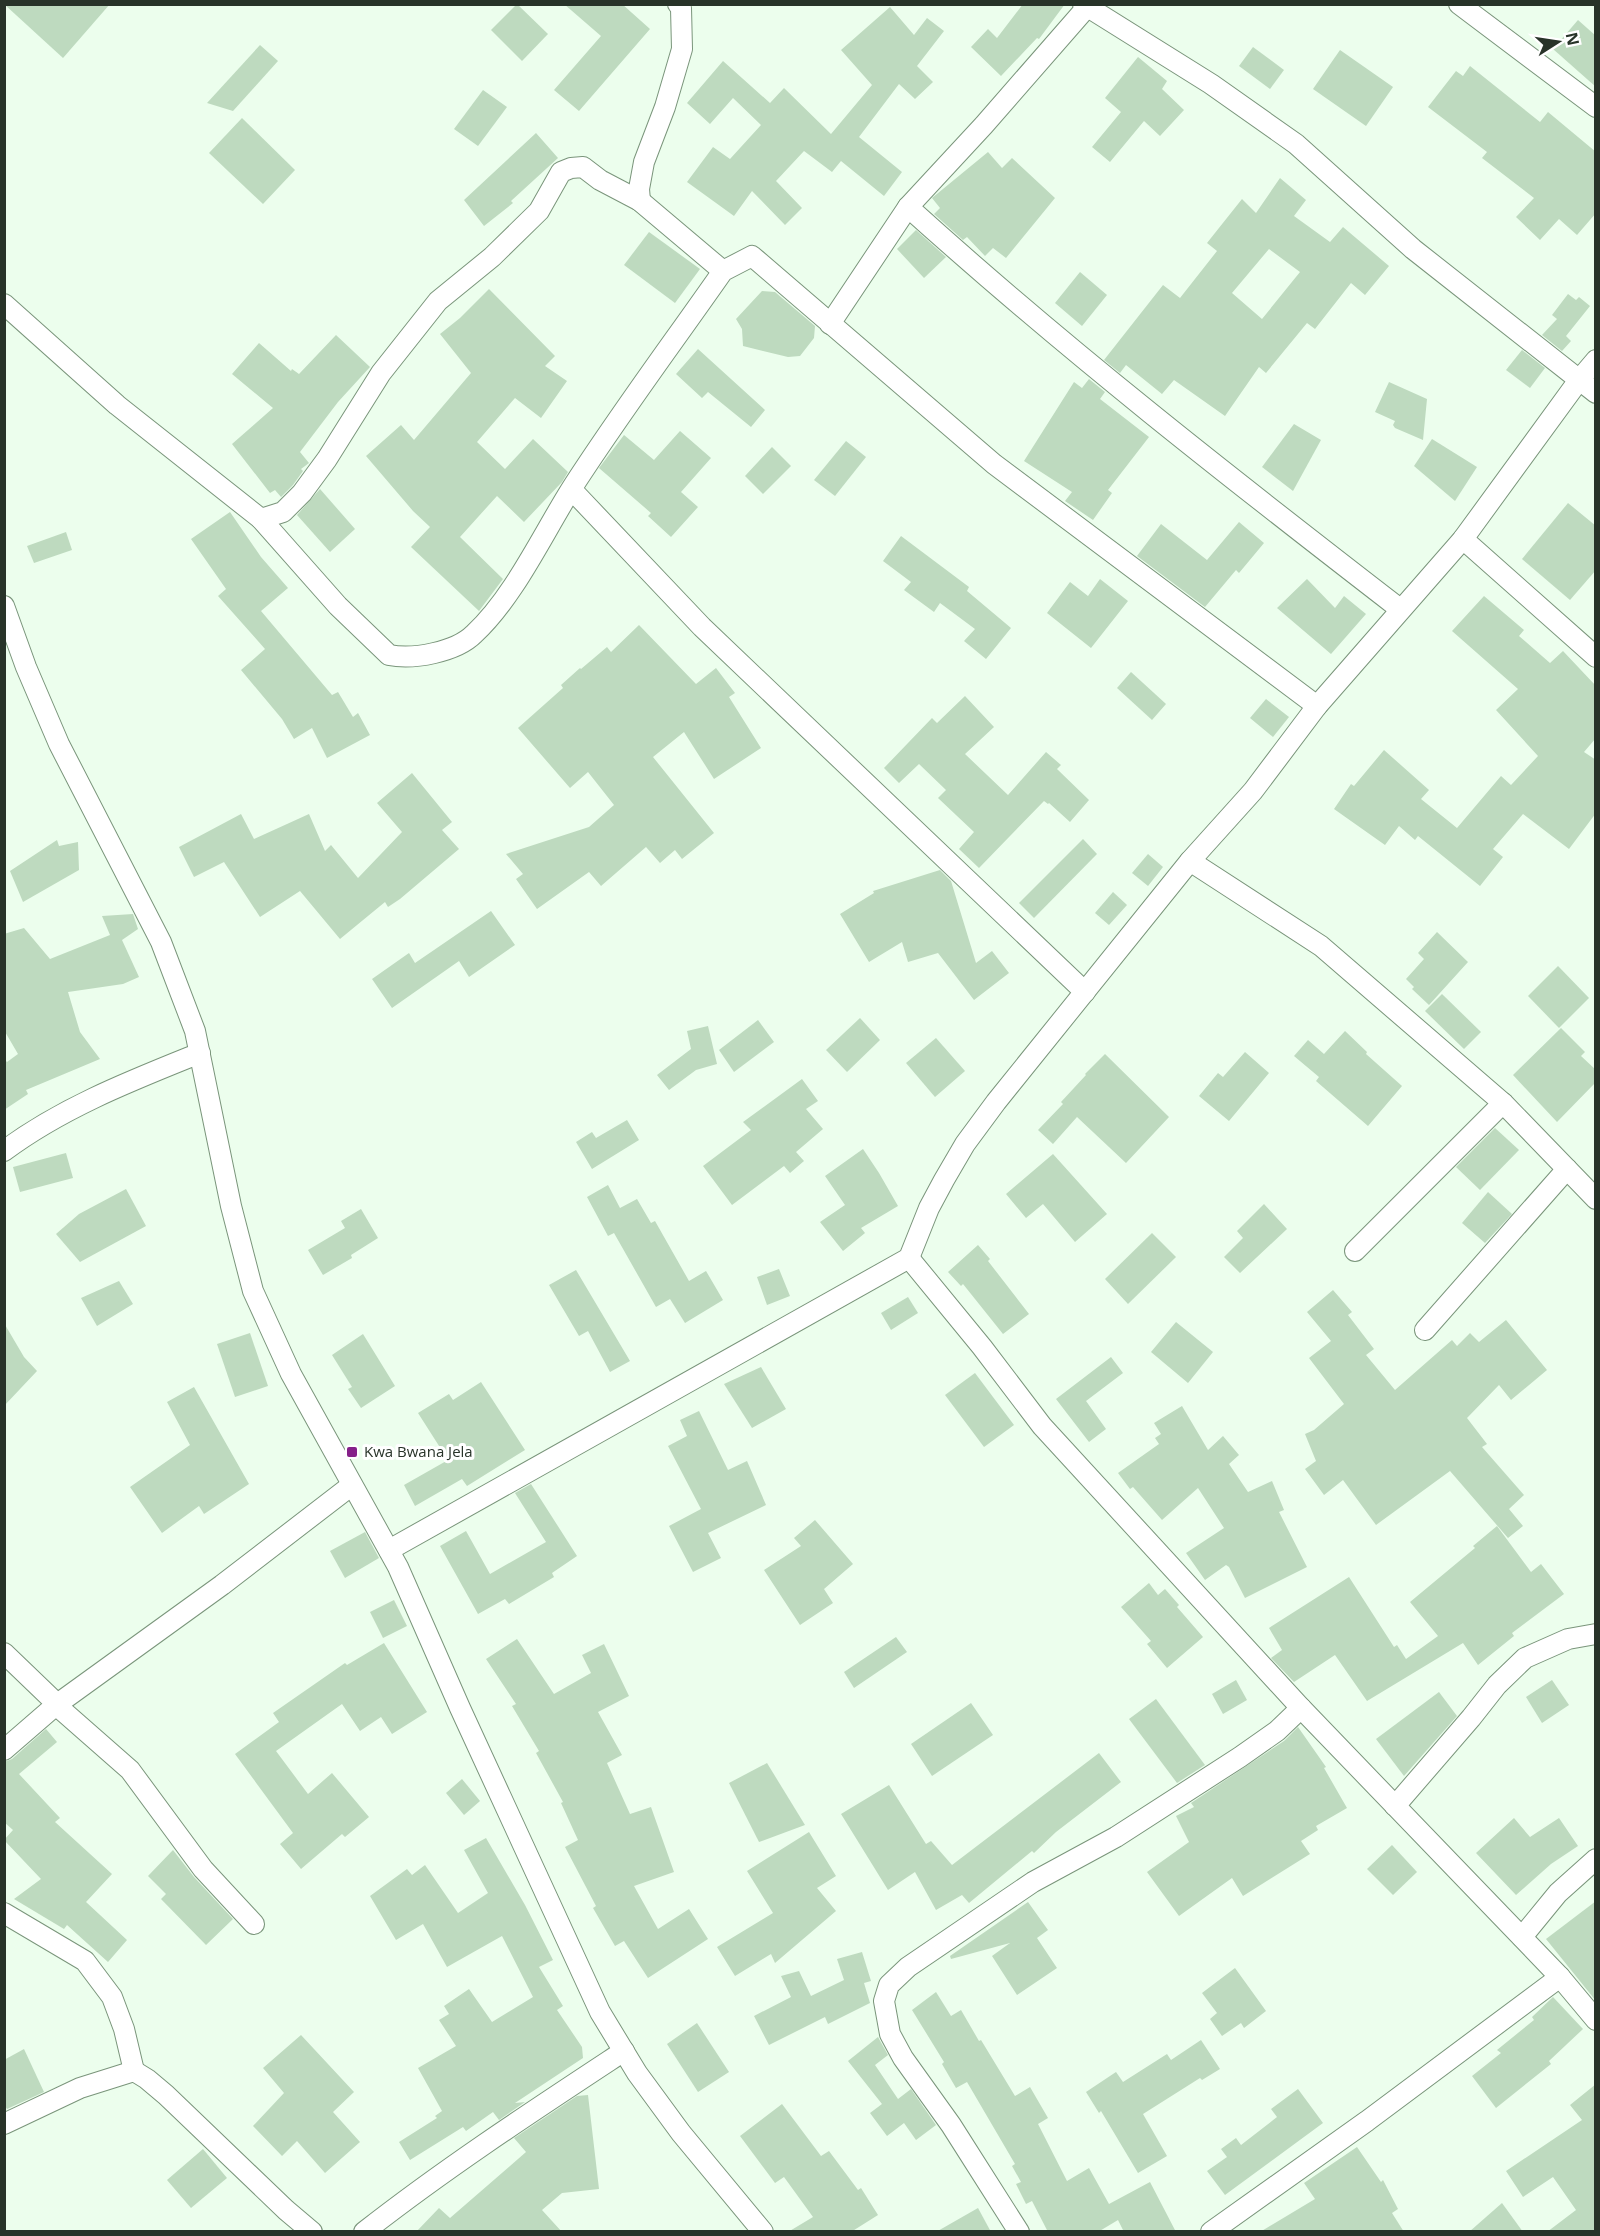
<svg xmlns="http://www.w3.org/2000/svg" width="1600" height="2236" font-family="'Open Sans',sans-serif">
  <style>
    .building { fill: #bedabf; fill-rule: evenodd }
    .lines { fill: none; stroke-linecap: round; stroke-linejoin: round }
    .street-casing { stroke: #7a957b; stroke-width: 22 }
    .street { stroke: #fff; stroke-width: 20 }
    .poi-dot { fill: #852089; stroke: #fff; stroke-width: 2 }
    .labels { text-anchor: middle; stroke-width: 6; stroke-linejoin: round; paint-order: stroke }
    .poi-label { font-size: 15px; fill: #283329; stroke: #fff; text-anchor: start }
  </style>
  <rect width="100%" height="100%" fill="#ecfeed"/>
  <g class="building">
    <path d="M4,4H110L63,58Z"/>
    <path d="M517,4L548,34L522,61L491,30Z"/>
    <path d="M564,4H622L650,29L579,111L554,90L601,36Z"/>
    <path d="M1023,4H1065L1039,39L1037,38L1001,76L971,47L988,29L997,38Z"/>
    <path d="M890,7L914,35L927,18L944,31L917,66L933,82L915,99L899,84L859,137L902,172L884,196L841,161L832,172L804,151L776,181L802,208L785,225L752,191L734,216L687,182L713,147L730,159L761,125L733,98L710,124L687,103L723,61L770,103L784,88L831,134L872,85L841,50Z"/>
    <path d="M1578,20L1596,36V87L1553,49Z"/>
    <path d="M260,45L278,61L233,111L207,103Z"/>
    <path d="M1253,47L1284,70L1270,89L1239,66Z"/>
    <path d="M1340,50L1393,87L1366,126L1313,89Z"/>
    <path d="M1138,57L1167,81L1162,89L1184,110L1160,136L1144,121L1110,162L1092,147L1121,112L1105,98Z"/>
    <path d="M1470,66L1540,122L1548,112L1596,152V213L1577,235L1559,219L1540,240L1516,217L1534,198L1482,158L1487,152L1428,107L1456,71L1463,76Z"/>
    <path d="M483,90L507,107L478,146L454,129Z"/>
    <path d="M242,118L295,170L263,204L209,153Z"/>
    <path d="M536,133L558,158L511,201L513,203L484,226L464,200Z"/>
    <path d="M988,152L1002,168L1012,158L1055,198L1006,258L993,248L985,256L967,237L963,240L934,214L940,208L932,198Z"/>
    <path d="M1280,178L1306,200L1294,216L1330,242L1343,227L1389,266L1365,295L1351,283L1315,329L1307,323L1266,373L1259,367L1225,416L1174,380L1162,394L1126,365L1120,373L1104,360L1163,285L1180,298L1217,251L1207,243L1242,199L1256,213ZM1269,249L1300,272L1262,319L1232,293Z"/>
    <path d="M916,230L946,257L924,278L897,249Z"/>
    <path d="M649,232L700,269L675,303L624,265Z"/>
    <path d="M1080,272L1107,295L1082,326L1055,303Z"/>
    <path d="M489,289L555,356L545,366L567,381L541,418L515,398L477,442L505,469L533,439L568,472L562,482L524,522L497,496L460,537L503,579L479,611L411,547L430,527L413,511L366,456L401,425L414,440L471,373L440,334L460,318Z"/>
    <path d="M762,291L775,292L815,326L814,338L800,356L788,357L743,346L742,329L736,319Z"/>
    <path d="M1568,294L1576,300L1579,297L1590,306L1566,336L1571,341L1562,351L1542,335L1557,319L1552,315Z"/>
    <path d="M336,335L370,367L338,402L300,452L309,463L301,469L303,471L293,485L281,497L275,490L270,493L232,444L273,408L232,374L259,343L291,371L292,369L299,374Z"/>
    <path d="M698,349L765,410L751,427L708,392L702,398L676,374Z"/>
    <path d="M1522,350L1545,368L1530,388L1506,370Z"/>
    <path d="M1089,379L1105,392L1100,399L1149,437L1108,490L1112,493L1093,520L1065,501L1072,492L1024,461L1074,382L1082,388Z"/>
    <path d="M1389,382L1427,399L1423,440L1395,428L1393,425L1395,421L1375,412Z"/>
    <path d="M1294,424L1321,440L1293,491L1262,467Z"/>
    <path d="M680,431L711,458L681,492L698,507L671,537L648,516L651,513L599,468L624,435L654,460Z"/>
    <path d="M1432,439L1477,467L1455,501L1414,466Z"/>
    <path d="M846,441L866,457L835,496L814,480Z"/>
    <path d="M772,447L791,466L763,494L745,476Z"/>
    <path d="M320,489L355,529L330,552L297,515Z"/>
    <path d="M1568,503L1596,526V570L1570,600L1522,559Z"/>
    <path d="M230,512L261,557L288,588L261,611L332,695L338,692L353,717L358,713L370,735L327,758L312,728L294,739L282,719L241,670L265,649L218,596L226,589L191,539Z"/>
    <path d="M1239,522L1264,543L1239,573L1236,570L1205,607L1137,556L1161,524L1207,560Z"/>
    <path d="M66,532L72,550L34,563L27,546Z"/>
    <path d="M901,536L969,587L967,591L1011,628L986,659L964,641L975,629L940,603L934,612L904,590L911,582L883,561Z"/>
    <path d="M1100,579L1128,601L1091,648L1047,613L1070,582L1088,596Z"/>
    <path d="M1307,579L1335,608L1344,596L1366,614L1331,654L1277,608Z"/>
    <path d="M1484,596L1524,630L1519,636L1550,663L1563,651L1596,686V738L1584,752L1596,760V813L1569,849L1523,814L1493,849L1503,857L1480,886L1418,836L1415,840L1399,826L1385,845L1334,809L1351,784L1354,786L1384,750L1429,790L1421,799L1457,828L1501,776L1511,785L1538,756L1496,710L1518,689L1452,631Z"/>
    <path d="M639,625L696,684L716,668L735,693L729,697L761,748L714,779L684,732L653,757L714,833L682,859L675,850L660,863L646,847L601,886L589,872L537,909L516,879L523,874L506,854L589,827L614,805L588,772L570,788L518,728L563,688L561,685L580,668L581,669L607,647L611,652Z"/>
    <path d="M1131,672L1166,704L1152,720L1117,688Z"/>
    <path d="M965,696L994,727L965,754L1008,795L1046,752L1061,765L1057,769L1089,800L1070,822L1049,803L1048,804L1044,801L979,868L959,849L974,832L938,798L946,790L919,764L899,783L884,768L932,718L937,723Z"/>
    <path d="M1266,699L1289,717L1273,737L1250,718Z"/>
    <path d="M412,773L452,822L442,830L459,849L400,899L388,907L385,902L340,939L300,891L260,917L224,862L194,877L179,847L241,814L254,839L309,814L325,851L331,845L358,878L402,832L377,803Z"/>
    <path d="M1083,839L1097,854L1034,918L1019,903Z"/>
    <path d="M57,840L59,846L78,842L79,870L23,902L10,871Z"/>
    <path d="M1148,854L1163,867L1148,886L1132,873Z"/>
    <path d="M940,870L951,881L976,963L992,951L1009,973L974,1000L938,953L908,962L902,942L869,962L840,914L874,893L873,891Z"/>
    <path d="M1113,892L1127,905L1109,925L1095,913Z"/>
    <path d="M491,911L515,945L469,977L459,961L392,1008L372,979L409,953L415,963Z"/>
    <path d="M133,914L138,929L122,940L139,977L123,984L68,992L80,1032L100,1059L26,1090L28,1094L4,1110V1059L7,1062L18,1054L4,1030V934L24,928L50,959L110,935L102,916Z"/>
    <path d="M1437,932L1468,962L1429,1005L1412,989L1414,987L1406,979L1424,959L1418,953Z"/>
    <path d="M1558,966L1589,998L1559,1028L1528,996Z"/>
    <path d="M1442,994L1481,1032L1464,1049L1425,1011Z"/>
    <path d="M860,1018L880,1040L847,1072L826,1050Z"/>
    <path d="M758,1020L774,1042L734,1072L719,1050Z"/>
    <path d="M708,1026L717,1064L696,1070L669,1090L657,1075L691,1049L687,1031Z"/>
    <path d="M1561,1028L1585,1052L1581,1056L1596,1070V1082L1557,1122L1513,1075Z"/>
    <path d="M1345,1031L1367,1052L1366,1054L1402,1086L1368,1126L1316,1081L1319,1077L1294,1056L1308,1040L1324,1054Z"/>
    <path d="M936,1038L965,1071L935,1097L906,1063Z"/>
    <path d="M1245,1052L1269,1073L1229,1121L1199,1096L1218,1073L1223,1077Z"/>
    <path d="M1105,1054L1169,1117L1126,1163L1077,1117L1053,1144L1038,1130L1063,1104L1061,1102L1086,1075L1085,1074Z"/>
    <path d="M802,1079L818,1101L806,1109L823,1129L796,1152L804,1161L790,1173L784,1166L732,1205L703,1166L751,1130L743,1122Z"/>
    <path d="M627,1120L639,1140L592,1169L576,1142L592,1132L596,1138Z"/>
    <path d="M1495,1128L1519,1150L1480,1190L1456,1167Z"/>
    <path d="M863,1149L879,1173L898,1206L861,1228L865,1233L843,1251L820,1222L845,1205L825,1176Z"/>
    <path d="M66,1153L73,1178L20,1192L13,1167Z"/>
    <path d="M1053,1154L1107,1214L1075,1242L1043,1204L1026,1218L1006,1194Z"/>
    <path d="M608,1185L620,1208L637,1199L651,1223L655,1221L689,1281L706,1271L723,1300L685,1323L670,1299L656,1307L614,1233L608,1236L587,1197Z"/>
    <path d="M126,1189L146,1226L80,1262L56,1234L79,1214Z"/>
    <path d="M1488,1192L1512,1214L1485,1243L1462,1223Z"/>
    <path d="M1264,1204L1287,1229L1240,1273L1224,1257L1243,1238L1237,1231Z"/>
    <path d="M361,1209L378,1238L351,1255L352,1258L323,1275L308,1250L345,1228L341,1221Z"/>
    <path d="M1152,1233L1176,1257L1128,1304L1105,1279Z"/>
    <path d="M978,1245L990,1259L988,1261L1029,1314L1003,1334L963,1284L961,1286L948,1272Z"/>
    <path d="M779,1269L790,1296L767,1305L757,1277Z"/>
    <path d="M576,1270L630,1361L610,1372L588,1331L579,1336L549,1285Z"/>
    <path d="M119,1281L133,1304L97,1326L81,1298Z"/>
    <path d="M1333,1290L1352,1312L1348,1315L1374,1349L1366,1355L1395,1390L1452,1340L1457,1346L1470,1333L1479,1342L1506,1320L1547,1370L1511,1400L1499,1385L1467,1418L1487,1444L1482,1447L1524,1495L1509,1509L1523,1526L1508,1538L1450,1471L1376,1525L1343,1480L1324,1495L1305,1469L1316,1461L1305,1434L1314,1430L1344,1404L1309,1358L1331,1341L1307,1312Z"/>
    <path d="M908,1297L918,1313L891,1330L881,1313Z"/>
    <path d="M1176,1322L1213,1352L1188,1383L1151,1352Z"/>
    <path d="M4,1323L24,1357L37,1371L4,1406Z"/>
    <path d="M250,1333L268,1386L235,1397L217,1344Z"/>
    <path d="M363,1334L395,1386L361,1408L348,1389L352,1387L332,1355Z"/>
    <path d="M1111,1357L1123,1373L1086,1401L1106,1429L1089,1442L1056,1399Z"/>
    <path d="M761,1367L786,1409L752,1428L724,1384Z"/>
    <path d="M975,1373L1014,1425L984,1447L945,1395Z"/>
    <path d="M481,1382L525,1450L467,1486L462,1479L415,1506L404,1485L448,1460L418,1413L449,1394L453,1400Z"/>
    <path d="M194,1387L249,1484L204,1514L199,1506L162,1533L130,1487L190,1445L167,1402Z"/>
    <path d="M1182,1406L1208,1450L1223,1436L1239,1455L1229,1464L1248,1492L1272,1481L1284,1510L1279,1512L1307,1567L1245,1598L1229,1567L1226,1565L1205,1580L1186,1553L1224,1528L1198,1488L1162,1520L1133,1487L1130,1489L1118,1473L1159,1444L1155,1438L1161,1434L1154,1423Z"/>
    <path d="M699,1411L728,1470L747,1461L766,1505L708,1533L721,1558L693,1572L669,1526L701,1509L668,1446L687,1436L680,1420Z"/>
    <path d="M531,1484L577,1556L552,1573L554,1577L509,1604L505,1599L478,1614L440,1546L466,1531L490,1574L546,1542L515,1493Z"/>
    <path d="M815,1520L853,1564L824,1589L833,1603L800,1625L764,1570L801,1546L794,1538Z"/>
    <path d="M1497,1526L1531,1572L1541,1564L1564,1594L1512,1633L1514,1636L1478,1665L1463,1643L1367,1701L1335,1655L1294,1682L1271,1658L1282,1650L1269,1628L1349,1577L1394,1647L1397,1645L1406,1659L1438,1636L1410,1602L1475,1548L1473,1546Z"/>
    <path d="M365,1532L379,1558L345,1578L330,1551Z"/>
    <path d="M1149,1583L1158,1595L1165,1589L1179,1605L1177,1607L1203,1637L1167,1668L1147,1644L1151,1641L1121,1607Z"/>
    <path d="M394,1600L407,1626L383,1638L370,1612Z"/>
    <path d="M896,1637L907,1652L854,1688L844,1672Z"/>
    <path d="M517,1639L554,1694L591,1673L582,1655L604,1644L629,1696L598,1712L622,1755L607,1763L630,1814L651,1807L674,1872L634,1886L658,1929L689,1909L708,1939L648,1978L624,1941L615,1946L593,1908L596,1906L565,1847L578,1840L561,1803L563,1802L536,1753L539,1751L512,1706L516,1704L486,1659Z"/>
    <path d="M384,1643L427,1712L392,1734L381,1717L360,1731L342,1704L276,1751L308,1794L332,1773L369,1817L345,1837L342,1834L301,1869L280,1844L293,1833L235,1754L279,1722L273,1713L345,1663L347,1665Z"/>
    <path d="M1236,1680L1247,1700L1223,1714L1212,1694Z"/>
    <path d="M1552,1680L1569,1705L1542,1723L1526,1697Z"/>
    <path d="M1439,1692L1457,1716L1404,1776L1376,1739Z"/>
    <path d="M1156,1699L1205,1765L1177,1783L1129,1719Z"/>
    <path d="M971,1703L993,1735L932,1776L911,1744Z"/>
    <path d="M1298,1727L1326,1767L1324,1768L1347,1808L1316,1826L1318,1830L1301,1841L1310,1854L1243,1896L1232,1878L1179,1916L1147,1872L1189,1842L1176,1816L1194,1807L1191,1803L1284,1741Z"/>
    <path d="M46,1729L57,1742L19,1774L60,1818L55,1822L112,1874L86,1902L127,1940L108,1962L67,1925L64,1929L14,1899L41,1879L4,1840L13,1830L4,1822V1762L12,1759Z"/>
    <path d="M1099,1753L1121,1782L1056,1832L1034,1853L1032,1851L969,1903L962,1895L936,1910L915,1872L888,1890L841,1814L889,1785L926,1844L931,1841L952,1865Z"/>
    <path d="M767,1763L805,1825L759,1842L729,1783Z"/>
    <path d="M462,1779L480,1801L464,1815L446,1793Z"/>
    <path d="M1514,1818L1530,1837L1559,1818L1578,1846L1551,1864L1516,1895L1476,1853Z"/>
    <path d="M809,1832L836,1876L817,1888L836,1911L775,1963L771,1954L735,1976L717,1947L773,1913L747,1871Z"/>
    <path d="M486,1838L525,1905L553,1960L539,1967L563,2006L557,2010L582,2047L583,2058L515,2103L525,2102L499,2120L493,2112L466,2131L463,2127L410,2160L399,2142L437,2118L435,2116L442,2111L418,2068L456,2046L439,2020L449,2014L444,2006L469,1989L492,2022L533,1997L502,1936L447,1967L423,1924L396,1940L370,1896L407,1869L412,1875L425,1865L458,1913L488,1893L464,1850Z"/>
    <path d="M1392,1845L1417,1872L1393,1895L1367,1869Z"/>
    <path d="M173,1850L194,1877L233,1919L206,1945L161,1899L166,1894L148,1876Z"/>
    <path d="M1596,1901V2001L1546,1939Z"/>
    <path d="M1028,1902L1048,1930L1037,1938L1057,1968L1017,1995L992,1956L1010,1943L951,1959L950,1956Z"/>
    <path d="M862,1952L871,1981L864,1983L870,2003L828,2024L825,2017L769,2045L754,2016L791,1997L781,1976L799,1971L811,1996L844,1980L837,1959Z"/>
    <path d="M1235,1968L1266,2011L1244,2028L1241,2023L1222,2036L1210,2019L1217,2013L1202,1993Z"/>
    <path d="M936,1992L951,2016L961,2010L979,2041L981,2040L1015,2096L1030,2087L1048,2118L1038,2124L1067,2181L1089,2168L1109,2204L1150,2182L1176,2232H1124L1118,2220L1098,2232H1048L1032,2201L1026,2204L1016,2184L1021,2182L1012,2166L1015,2164L967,2082L956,2088L942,2064L944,2062L912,2010Z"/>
    <path d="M1553,1997L1583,2029L1549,2061L1551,2064L1496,2108L1472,2076L1501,2053L1497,2050L1534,2020L1532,2017Z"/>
    <path d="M697,2023L729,2072L698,2092L667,2044Z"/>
    <path d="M301,2035L354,2092L333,2112L360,2142L325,2173L297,2141L282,2156L253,2126L284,2093L263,2068Z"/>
    <path d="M878,2037L888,2055L875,2065L898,2099L911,2089L936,2125L916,2140L904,2123L887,2136L870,2113L882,2104L848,2061Z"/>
    <path d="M1201,2040L1220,2069L1202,2080L1200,2078L1143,2114L1167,2156L1138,2173L1101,2111L1099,2113L1086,2092L1116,2072L1123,2082L1167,2054L1171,2060Z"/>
    <path d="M24,2049L44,2092L7,2109L4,2104V2060Z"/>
    <path d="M1596,2084L1595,2232H1547L1576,2210L1553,2177L1523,2197L1506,2171L1582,2120L1570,2105Z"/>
    <path d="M1298,2089L1323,2123L1225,2195L1207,2171L1227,2157L1221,2149L1236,2138L1241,2145L1277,2117L1271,2109Z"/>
    <path d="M588,2095L599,2189L562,2193L542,2210L562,2232H416L439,2208L450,2218L526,2152L514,2138L577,2096Z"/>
    <path d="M782,2104L821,2156L829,2151L858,2190L861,2188L878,2215L851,2232H788L813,2217L784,2177L775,2183L740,2136Z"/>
    <path d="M1357,2147L1381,2182L1383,2180L1398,2209L1392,2213L1404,2232H1260L1315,2199L1304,2183Z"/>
    <path d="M203,2149L227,2178L191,2208L167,2180Z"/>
    <path d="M1502,2203L1523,2232H1469Z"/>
    <path d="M978,2208L991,2232H936Z"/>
  </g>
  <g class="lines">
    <defs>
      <g id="street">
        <path d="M1083,4L1211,84L1296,144L1413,249L1596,393"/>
        <path d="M1459,4L1596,107"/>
        <path d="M640,201L639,189L644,162L665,107L682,49L681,8L678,4"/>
        <path d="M908,207C1065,349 1233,480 1400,609"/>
        <path d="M4,304L117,405L261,519L283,512L302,493L327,459L381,373L438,301L492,257L539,211L561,172L571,168L583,167L600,180L640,201L723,271"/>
        <path d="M830,324L908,207L984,125L1087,7"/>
        <path d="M572,490L702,627L1085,992"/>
        <path d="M261,519L338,606L389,655C413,660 456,652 474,634C513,598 542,536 570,491C618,416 672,344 723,271L752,256L994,464L1317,706"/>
        <path d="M1463,539L1596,657"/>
        <path d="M4,606L26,667L59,744L161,942L195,1031L231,1206L253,1291L291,1374L398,1567L460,1708L600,2012L637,2073L681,2133L763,2232"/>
        <path d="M1190,861L1321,946L1503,1103L1596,1199"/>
        <path d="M4,1151C63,1107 133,1080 200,1053"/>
        <path d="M1355,1251L1503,1103"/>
        <path d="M909,1258L982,1347L1042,1426L1301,1708L1560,1977L1596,2020"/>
        <path d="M1425,1330L1567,1169"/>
        <path d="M389,1550L909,1258L929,1208L944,1180L965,1144L996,1102L1190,861L1253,791L1317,706L1463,539L1579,380L1596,360"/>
        <path d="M4,1653L56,1703V1705L130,1770L203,1869L254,1924"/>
        <path d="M4,1750L56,1705L222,1585L352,1485"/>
        <path d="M1395,1806L1471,1718L1497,1685L1525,1658L1568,1639L1596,1634"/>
        <path d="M4,1913L85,1961L112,1997L124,2029L134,2071"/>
        <path d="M1522,1937L1558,1893L1596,1859"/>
        <path d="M4,2124L80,2088L134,2071L147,2079L166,2095L286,2210L312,2232"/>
        <path d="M364,2232C447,2167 536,2109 624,2051"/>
        <path d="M1019,2232L951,2125L903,2058L890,2034L884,2001L889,1985L908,1967L1033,1882L1116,1837L1240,1757L1277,1731L1301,1708"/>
        <path d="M1211,2232L1367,2121L1560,1977"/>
      </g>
    </defs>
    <use href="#street" class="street-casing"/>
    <use href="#street" class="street"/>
  </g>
  <rect class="poi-dot" x="346" y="1446" width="12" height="12" rx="3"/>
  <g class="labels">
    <g class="poi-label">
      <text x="364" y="1457">Kwa Bwana Jela</text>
    </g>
  </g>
  <rect width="1600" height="2236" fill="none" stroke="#283329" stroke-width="12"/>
  <g transform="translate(1558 42) rotate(78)" stroke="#ffffff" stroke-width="4.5" paint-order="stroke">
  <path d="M0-4.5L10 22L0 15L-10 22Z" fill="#283329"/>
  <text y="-9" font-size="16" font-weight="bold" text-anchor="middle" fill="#283329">N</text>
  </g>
</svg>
